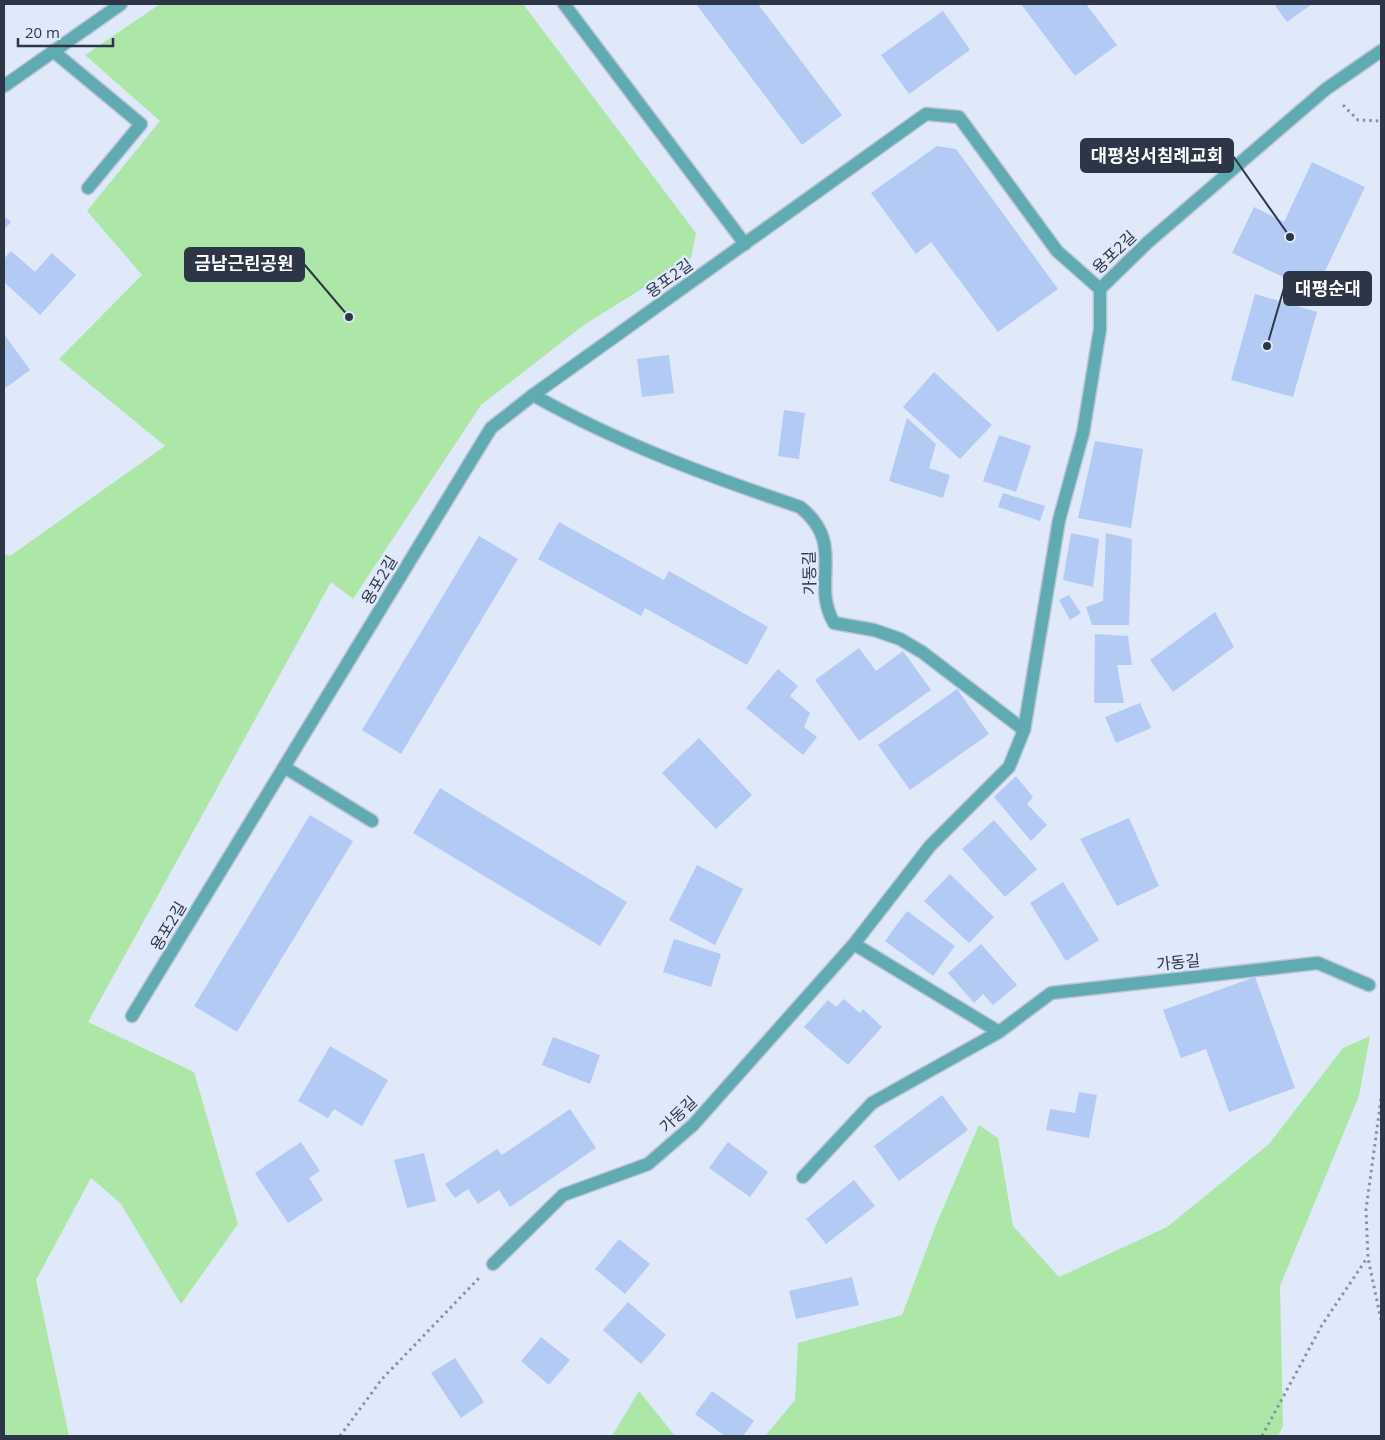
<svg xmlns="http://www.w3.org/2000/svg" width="1385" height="1440" font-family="'Open Sans','Noto Sans KR',sans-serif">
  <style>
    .green { fill: #ade7a7 }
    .building { fill: #b2caf4 }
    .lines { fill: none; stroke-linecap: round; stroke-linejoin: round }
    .lane-casing { stroke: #bbc5d6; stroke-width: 15 }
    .street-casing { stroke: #bbc5d6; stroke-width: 15 }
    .path { stroke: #8891a2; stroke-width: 3; stroke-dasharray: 2.5 4; stroke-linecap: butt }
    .lane { stroke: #5fabb1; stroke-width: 12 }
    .street { stroke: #5fabb1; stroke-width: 12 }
    .labels { text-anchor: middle; stroke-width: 5; stroke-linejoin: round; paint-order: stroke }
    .street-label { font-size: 16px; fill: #2d3646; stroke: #dfe9fa }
    .leader { fill: none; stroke: #2d3646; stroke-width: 2 }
    .callout-dot { fill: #2d3646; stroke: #dfe9fa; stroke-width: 2 }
    .callout { fill: #2d3646; stroke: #2d3646; stroke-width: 2 }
    .callout-label { font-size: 18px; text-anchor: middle; font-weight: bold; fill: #fff }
  </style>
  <rect width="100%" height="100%" fill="#dfe9fa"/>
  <g class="green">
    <path d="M160,4H523L696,233L691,258L584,325L481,405L353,599L331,582L88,1022L194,1072L238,1224L181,1304L121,1204L91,1178L36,1280L69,1436H4V554L10,556L165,446L59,359L142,275L87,211L160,121L85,55Z"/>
    <path d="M1370,1036L1359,1096L1280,1286L1283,1426L1278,1436H765L795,1400L798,1343L902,1315L935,1227L979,1125L998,1138L1013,1226L1059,1277L1167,1227L1269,1144L1343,1048Z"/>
    <path d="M639,1391L675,1436H612Z"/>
  </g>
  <g class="building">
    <path d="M696,4H758L842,115L802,145Z"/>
    <path d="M1021,4H1086L1117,45L1075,76Z"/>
    <path d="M1274,4H1312L1287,22Z"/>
    <path d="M943,11L970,50L909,94L881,55Z"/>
    <path d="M937,146L956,149L1058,289L998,332L931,242L916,254L871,193Z"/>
    <path d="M1312,162L1365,187L1315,292L1232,253L1254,207L1284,222Z"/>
    <path d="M4,216L11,222L4,230Z"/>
    <path d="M11,251L35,272L52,253L76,275L40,315L4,282V259Z"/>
    <path d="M1255,294L1317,312L1293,397L1231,380Z"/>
    <path d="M4,334L30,370L4,389Z"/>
    <path d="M669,355L674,393L642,397L637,359Z"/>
    <path d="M934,372L992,425L960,459L903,407Z"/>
    <path d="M784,410L805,413L799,459L778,456Z"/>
    <path d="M907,418L936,444L929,468L950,475L943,498L889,481Z"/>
    <path d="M999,435L1031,446L1016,492L983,481Z"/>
    <path d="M1095,441L1143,449L1131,528L1078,518Z"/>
    <path d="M1003,493L1045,506L1040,521L998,507Z"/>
    <path d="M559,522L664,580L669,571L768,627L747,665L645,608L641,616L538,559Z"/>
    <path d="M1071,533L1099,539L1093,587L1063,580Z"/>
    <path d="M1106,533L1132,539L1129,625H1092L1086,607L1103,601Z"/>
    <path d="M479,536L518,559L401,754L362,730Z"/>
    <path d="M1069,595L1081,613L1070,620L1059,600Z"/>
    <path d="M1215,612L1234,647L1173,692L1150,660Z"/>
    <path d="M1095,634L1128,636L1132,665H1117L1124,703H1094Z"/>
    <path d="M859,648L876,671L903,651L931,690L859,741L815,680Z"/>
    <path d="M778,669L798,686L790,696L810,713L804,727L817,737L803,755L746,708Z"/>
    <path d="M957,689L989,734L910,790L878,745Z"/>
    <path d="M1140,703L1151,728L1116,743L1105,717Z"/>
    <path d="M699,738L752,795L716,829L662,773Z"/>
    <path d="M1016,776L1033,797L1027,804L1047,825L1031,841L994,797Z"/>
    <path d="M440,788L627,902L600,946L413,833Z"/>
    <path d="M310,815L353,841L237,1032L194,1006Z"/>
    <path d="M1129,818L1159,886L1117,906L1080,839Z"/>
    <path d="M994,820L1037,869L1005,897L962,849Z"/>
    <path d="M697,865L743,889L715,945L669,920Z"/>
    <path d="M950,874L994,917L969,943L924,901Z"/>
    <path d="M1063,882L1099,940L1066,961L1030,903Z"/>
    <path d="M907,911L955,946L933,976L885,941Z"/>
    <path d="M674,939L721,954L711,987L663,972Z"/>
    <path d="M981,944L1017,985L993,1005L983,994L974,1003L948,973Z"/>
    <path d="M1255,977L1295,1088L1229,1112L1206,1049L1181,1058L1163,1010Z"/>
    <path d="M844,999L860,1013L863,1009L882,1027L848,1065L804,1027L828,1000L836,1007Z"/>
    <path d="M553,1037L600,1055L590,1084L542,1065Z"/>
    <path d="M330,1046L388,1080L362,1126L334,1109L328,1118L298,1101Z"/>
    <path d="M1079,1092L1097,1095L1089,1138L1046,1130L1050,1109L1075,1113Z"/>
    <path d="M942,1095L968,1130L899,1181L874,1146Z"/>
    <path d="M570,1109L596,1148L510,1207L499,1190L478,1204L468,1189L455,1198L445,1184L497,1149L502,1155Z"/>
    <path d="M301,1142L320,1171L309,1178L323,1200L288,1223L255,1173Z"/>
    <path d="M728,1142L768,1172L750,1197L709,1168Z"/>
    <path d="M424,1153L436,1201L407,1208L394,1160Z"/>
    <path d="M854,1180L875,1206L826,1244L806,1219Z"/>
    <path d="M619,1239L650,1264L625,1294L595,1269Z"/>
    <path d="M852,1277L859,1305L796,1319L789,1291Z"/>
    <path d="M628,1302L666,1335L641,1364L603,1330Z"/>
    <path d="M541,1337L570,1360L549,1385L521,1361Z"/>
    <path d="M455,1358L484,1402L461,1418L431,1373Z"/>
    <path d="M712,1391L754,1421L743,1436H725L695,1414Z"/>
  </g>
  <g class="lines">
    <defs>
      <g id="lane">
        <path d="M533,395C618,443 708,476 800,507C847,544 810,582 834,623L874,630L900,639L922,652L1024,730"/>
        <path d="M284,767L372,821"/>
      </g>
      <g id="street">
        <path d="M564,4L745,244"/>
        <path d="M53,51L141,124L88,188"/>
        <path d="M4,86L121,4"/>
        <path d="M1100,289L1147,243L1326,89L1381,51"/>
        <path d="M854,944L999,1032"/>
        <path d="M132,1016L491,428L533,395L926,114L959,117L1057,251L1100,289"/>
        <path d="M803,1177L872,1103L999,1032L1051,993L1318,963L1369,985"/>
        <path d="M493,1264L563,1195L648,1164L693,1125L854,944L930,846L1009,767L1024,730L1059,520L1083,433L1100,329V289"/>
      </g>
    </defs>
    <use href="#lane" class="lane-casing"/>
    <use href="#street" class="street-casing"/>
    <g class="path">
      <path d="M1343,105L1358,120L1381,121"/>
      <path d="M1381,1099L1366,1210L1368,1258L1381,1320"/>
      <path d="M340,1436L382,1379L479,1278"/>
      <path d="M1262,1436L1322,1325L1367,1258"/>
    </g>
    <use href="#lane" class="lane"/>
    <use href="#street" class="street"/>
  </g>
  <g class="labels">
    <g class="street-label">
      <text transform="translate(1114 252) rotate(-44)" y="6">용포2길</text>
      <text transform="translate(669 278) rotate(-36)" y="6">용포2길</text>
      <text transform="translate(809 573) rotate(-91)" y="6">가동길</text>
      <text transform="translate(379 580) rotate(-59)" y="6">용포2길</text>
      <text transform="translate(168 926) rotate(-59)" y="6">용포2길</text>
      <text transform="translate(1178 962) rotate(-6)" y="6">가동길</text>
      <text transform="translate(678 1114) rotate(-44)" y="6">가동길</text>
    </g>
  </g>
  <path class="leader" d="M1290 237L1233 156M349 317L304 264M1267 346L1284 288"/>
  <g class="callout-dot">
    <circle cx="1290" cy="237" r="5"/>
    <circle cx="349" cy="317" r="5"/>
    <circle cx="1267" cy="346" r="5"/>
  </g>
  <g class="callout">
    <rect x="1081" y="139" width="152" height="33" rx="5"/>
    <rect x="185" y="248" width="119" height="33" rx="5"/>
    <rect x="1284" y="272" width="87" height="33" rx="5"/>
  </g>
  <g class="callout-label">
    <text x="1157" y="162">대평성서침례교회</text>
    <text x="244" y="270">금남근린공원</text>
    <text x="1328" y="295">대평순대</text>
  </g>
  <rect width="1385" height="1440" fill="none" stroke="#2d3646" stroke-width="10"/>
  <path d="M18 38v8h95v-8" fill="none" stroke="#2d3646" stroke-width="2.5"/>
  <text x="25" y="38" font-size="15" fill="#2d3646" stroke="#dfe9fa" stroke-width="4" paint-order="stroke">20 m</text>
</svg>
